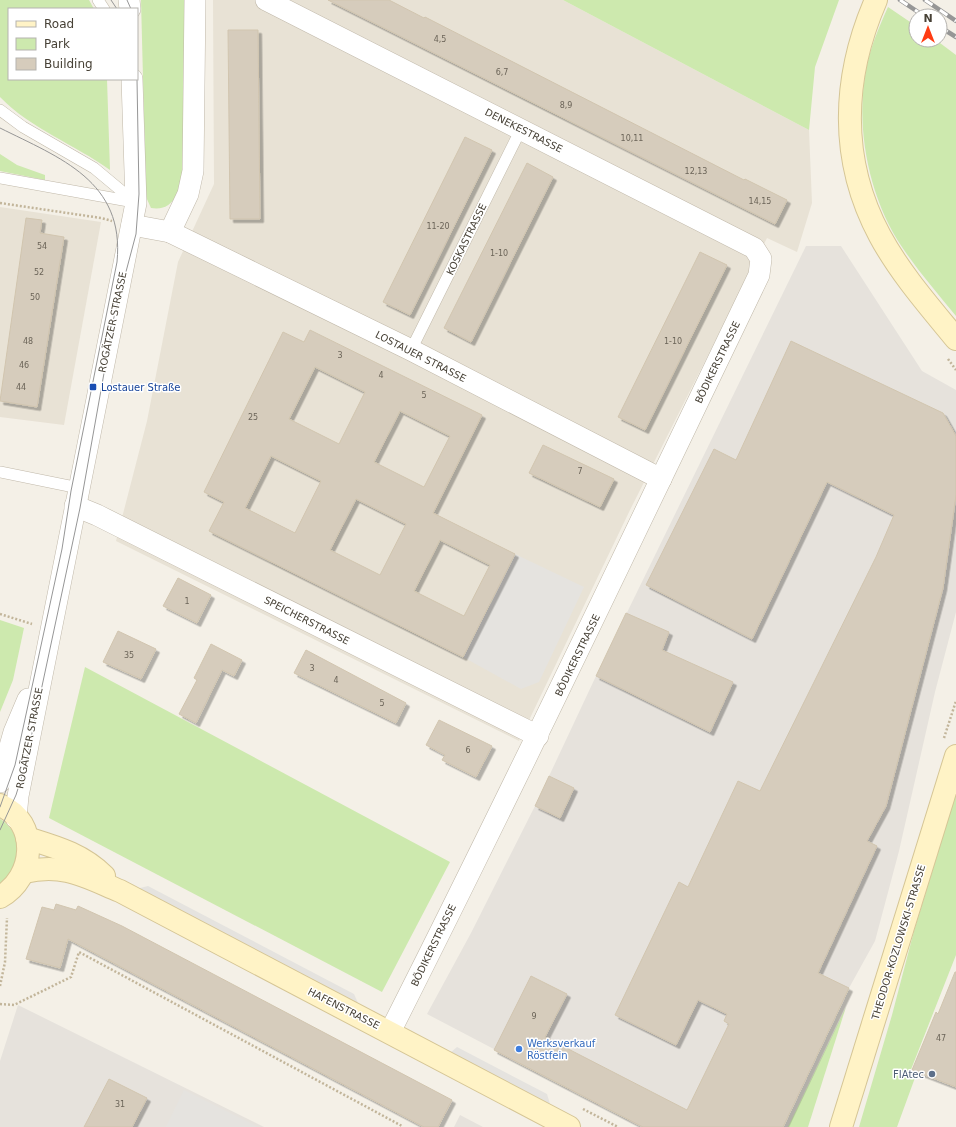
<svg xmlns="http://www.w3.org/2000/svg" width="956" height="1127" font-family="'DejaVu Sans',sans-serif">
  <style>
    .residential { fill: #e8e2d5 }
    .industrial { fill: #e6e2dc }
    .green { fill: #cde9ae }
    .parking { fill: #e5e3df }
    .building { fill: #d6ccbc; stroke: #d1c5af; fill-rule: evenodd; filter: url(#shadow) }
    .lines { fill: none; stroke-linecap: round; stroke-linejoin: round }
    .lane-casing { stroke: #c0b8a9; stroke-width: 12 }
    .street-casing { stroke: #c0b8a9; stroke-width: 22 }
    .secondary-casing { stroke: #d5c595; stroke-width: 24 }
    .path { stroke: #c2b59a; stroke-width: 2.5; stroke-dasharray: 2 2; stroke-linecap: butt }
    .lane { stroke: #fff; stroke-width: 11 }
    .street { stroke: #fff; stroke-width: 21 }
    .secondary { stroke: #fff3c6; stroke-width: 22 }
    .tram { stroke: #969696; stroke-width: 1 }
    .rail-casing { stroke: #969696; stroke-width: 4.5 }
    .rail { stroke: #fff; stroke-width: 3; stroke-dasharray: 9; stroke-linecap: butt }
    .transit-dot { fill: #1a4fb4; stroke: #fff; stroke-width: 1.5 }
    .shop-dot { fill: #3f7fe0; stroke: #fff; stroke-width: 1.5 }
    .service-dot { fill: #5c6f8a; stroke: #fff; stroke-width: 1.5 }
    .labels { text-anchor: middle; stroke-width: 3; stroke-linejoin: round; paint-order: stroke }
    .number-label { font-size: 8px; fill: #6b6458 }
    .street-label { font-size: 10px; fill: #474136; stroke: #fff }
    .transit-label { font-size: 10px; fill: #164399; stroke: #fff; text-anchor: start }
    .shop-label { font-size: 10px; fill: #366cbe; stroke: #fff; text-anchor: start }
    .service-label { font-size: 10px; fill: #4e5e75; stroke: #fff; text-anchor: end }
  </style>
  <defs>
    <filter id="shadow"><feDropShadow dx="3.5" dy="3.5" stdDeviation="0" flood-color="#0004"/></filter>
  </defs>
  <rect width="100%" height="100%" fill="#f4f0e7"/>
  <g class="residential">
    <path d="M213,0H563L809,130L812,203L797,252L767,238L630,510L519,741L116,541L147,421L178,262L214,184Z"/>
    <path d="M0,207L101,222L64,425L0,417Z"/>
  </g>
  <g class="industrial">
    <path d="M806,246H841L922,371L956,390V612L935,692L899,851L875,941L849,988L783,1127H643L427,1014L471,933L535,806L596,676Z"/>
    <path d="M18,1005L264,1127H0V1061Z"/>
    <path d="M460,1115L483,1127H454Z"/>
  </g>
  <g class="green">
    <path d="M0,0H89L94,9H9V79H107L110,170C74,144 31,129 0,97Z"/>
    <path d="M141,0H185L183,171C180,189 175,212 151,208L146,197Z"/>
    <path d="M563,0H839L815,67L809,130Z"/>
    <path d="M888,7L916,26V40H936L956,55V316C938,294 918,271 902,247C869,198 855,128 866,70C870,48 879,27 888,7Z"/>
    <path d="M0,154L17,165L45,175V180L0,171Z"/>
    <path d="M0,620L24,628L13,680L0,712Z"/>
    <path d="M85,667L450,862L382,992L49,818Z"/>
    <path d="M956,794V955L910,1072L916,1075L897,1127H859L892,1015L914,931Z"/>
    <path d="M0,819C14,827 23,847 17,864C14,871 5,880 0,887Z"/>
    <path d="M846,1007L808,1127H788Z"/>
  </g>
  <g class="parking">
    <path d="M515,554L584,587L539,682L521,689L463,657Z"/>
    <path d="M148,886L354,994L358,1003L136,889Z"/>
    <path d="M457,1047L547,1094L550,1104L450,1053Z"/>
    <path d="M184,1090L258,1127H166Z"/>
  </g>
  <g class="building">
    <path d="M328,0H389L424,18L425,17L744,180L745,179L787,200L775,224Z"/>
    <path d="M228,30H258L260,219H230Z"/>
    <path d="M465,137L492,150L410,315L383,302Z"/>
    <path d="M527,163L553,177L471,342L444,328Z"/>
    <path d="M26,218L42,220L40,233L64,237L37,407L0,401Z"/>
    <path d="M700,252L727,265L645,430L618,417Z"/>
    <path d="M310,330L482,415L433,513L515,554L463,657L209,531L224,502L204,492L283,332L304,342ZM315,367L365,392L339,444L289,419ZM400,411L450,436L424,487L374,462ZM271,456L321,481L295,533L245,508ZM356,499L406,524L380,575L330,550ZM440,540L490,565L464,616L414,591Z"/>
    <path d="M791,341L943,413L956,436V495L943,588L886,806L867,841L877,846L818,973L849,988L783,1127H643L494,1050L531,976L567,994L545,1037L687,1110L729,1024L724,1021L727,1014L698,1000L676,1045L615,1015L679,882L688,887L738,781L760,791L876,557L894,515L827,482L752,639L646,585L714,449L736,460Z"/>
    <path d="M543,445L614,479L600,507L529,473Z"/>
    <path d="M178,578L211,595L197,623L163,606Z"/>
    <path d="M626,613L669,632L662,650L733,682L710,732L596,676Z"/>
    <path d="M118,631L156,649L141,679L103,662Z"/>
    <path d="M211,644L242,660L234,676L222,670L196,723L179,714L197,680L194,678Z"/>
    <path d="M306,650L406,703L396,723L294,673Z"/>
    <path d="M439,720L492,746L476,777L442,760L445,755L426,745Z"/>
    <path d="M549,776L574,788L560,818L535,806Z"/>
    <path d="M56,904L76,910L78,906L122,926L452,1100L438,1127H424L68,939L60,968L26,959L42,907L54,910Z"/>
    <path d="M955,972H956V1087L912,1070L936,1012L938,1014Z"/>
    <path d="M109,1079L147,1098L132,1127H84Z"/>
  </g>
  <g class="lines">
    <defs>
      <g id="lane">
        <path d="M98,0L104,9"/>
        <path d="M0,110L23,127L94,168L136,203"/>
        <path d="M0,178L134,202"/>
        <path d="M411,350L521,129"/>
        <path d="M0,472L79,488"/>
      </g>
      <g id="street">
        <path d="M129,0L130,9"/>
        <path d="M266,0L754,248L761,259L759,275C637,528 517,781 390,1032"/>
        <path d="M132,225L170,232L411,350L661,479"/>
        <path d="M170,232L188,194L193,171L195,0"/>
        <path d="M75,506L97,515L538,736"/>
        <path d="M0,782L14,732L28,699"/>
        <path d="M16,818L18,796L136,203L132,79"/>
      </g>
      <g id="secondary">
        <path d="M876,0C842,78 839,160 880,236C900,273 929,306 956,339"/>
        <path d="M0,805C40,822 35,878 0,897"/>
        <path d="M27,838C56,847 82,854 104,876"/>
        <path d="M24,872C64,863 84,876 120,891L569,1127"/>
        <path d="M841,1127L956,756"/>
      </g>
    </defs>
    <use href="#lane" class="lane-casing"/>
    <use href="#street" class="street-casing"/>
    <use href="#secondary" class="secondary-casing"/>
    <g class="path">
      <path d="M0,203L101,218L112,221"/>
      <path d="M948,359L956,370"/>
      <path d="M0,614L32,624"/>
      <path d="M944,738L956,701"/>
      <path d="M0,986L5,962L7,918"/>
      <path d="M0,1004L14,1005L71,977L79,952L402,1126"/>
      <path d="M583,1109L618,1127"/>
    </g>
    <use href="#lane" class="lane"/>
    <use href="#street" class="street"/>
    <use href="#secondary" class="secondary"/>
    <g class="tram">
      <path d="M111,0L117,9"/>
      <path d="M127,0L131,9"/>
      <path d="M0,128C60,158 125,181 117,262L71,491L62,549L15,765L0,807"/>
      <path d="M0,830L16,795L25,766L80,508L114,317L136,234L139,194L137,79"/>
    </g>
    <defs>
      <g id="rail">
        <path d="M900,0L924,16"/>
        <path d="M925,0L956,21"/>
        <path d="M940,27L956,37"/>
      </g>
    </defs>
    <use href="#rail" class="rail-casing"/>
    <use href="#rail" class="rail"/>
  </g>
  <rect class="transit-dot" x="89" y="383" width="8" height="8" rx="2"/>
  <circle class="shop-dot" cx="519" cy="1049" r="4"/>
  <circle class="service-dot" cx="932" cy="1074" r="4"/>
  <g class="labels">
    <g class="number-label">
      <text x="440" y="42">4,5</text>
      <text x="502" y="75">6,7</text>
      <text x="566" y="108">8,9</text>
      <text x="632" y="141">10,11</text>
      <text x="696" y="174">12,13</text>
      <text x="760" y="204">14,15</text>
      <text x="438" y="229">11-20</text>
      <text x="42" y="249">54</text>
      <text x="499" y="256">1-10</text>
      <text x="39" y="275">52</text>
      <text x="35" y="300">50</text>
      <text x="28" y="344">48</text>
      <text x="673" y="344">1-10</text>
      <text x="340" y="358">3</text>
      <text x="24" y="368">46</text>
      <text x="381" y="378">4</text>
      <text x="21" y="390">44</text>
      <text x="424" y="398">5</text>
      <text x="253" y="420">25</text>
      <text x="580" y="474">7</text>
      <text x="187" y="604">1</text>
      <text x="129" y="658">35</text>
      <text x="312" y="671">3</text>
      <text x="336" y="683">4</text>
      <text x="382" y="706">5</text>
      <text x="468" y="753">6</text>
      <text x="534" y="1019">9</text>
      <text x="941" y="1041">47</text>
      <text x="120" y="1107">31</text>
    </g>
    <g class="street-label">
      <text transform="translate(524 130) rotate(27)" y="4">DENEKESTRASSE</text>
      <text transform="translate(466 239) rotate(-64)" y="4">KOSKASTRASSE</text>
      <text transform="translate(112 322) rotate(-78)" y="4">ROGÄTZER STRASSE</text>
      <text transform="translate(421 356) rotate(27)" y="4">LOSTAUER STRASSE</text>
      <text transform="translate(717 362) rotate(-64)" y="4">BÖDIKERSTRASSE</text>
      <text transform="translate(307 620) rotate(27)" y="4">SPEICHERSTRASSE</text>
      <text transform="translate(577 655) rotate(-64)" y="4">BÖDIKERSTRASSE</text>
      <text transform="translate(29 738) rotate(-79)" y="4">ROGÄTZER STRASSE</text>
      <text transform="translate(898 942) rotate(-73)" y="4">THEODOR-KOZLOWSKI-STRASSE</text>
      <text transform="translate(433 945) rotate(-64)" y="4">BÖDIKERSTRASSE</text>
      <text transform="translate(344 1008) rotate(27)" y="4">HAFENSTRASSE</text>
    </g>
    <g class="transit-label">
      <text x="101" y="391">Lostauer Straße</text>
    </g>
    <g class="shop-label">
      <text x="527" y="1047">Werksverkauf<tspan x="527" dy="12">Röstfein</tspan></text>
    </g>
    <g class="service-label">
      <text x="924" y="1078">FIAtec</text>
    </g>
  </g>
  <rect x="8" y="8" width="130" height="72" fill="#ffffff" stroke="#b5b3af"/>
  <rect x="16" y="21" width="20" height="6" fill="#fff3c6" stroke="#b5b3af"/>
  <text x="44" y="28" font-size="12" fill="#474136">Road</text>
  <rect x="16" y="38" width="20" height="12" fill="#cde9ae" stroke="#b5b3af"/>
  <text x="44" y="48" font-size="12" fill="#474136">Park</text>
  <rect x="16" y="58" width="20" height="12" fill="#d6ccbc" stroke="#b5b3af"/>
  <text x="44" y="68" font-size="12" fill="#474136">Building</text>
  <g transform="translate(928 28)"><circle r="19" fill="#ffffff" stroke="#b5b3af"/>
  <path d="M0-3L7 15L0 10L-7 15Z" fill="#ff3c13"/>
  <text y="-6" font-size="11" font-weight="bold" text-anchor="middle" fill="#474136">N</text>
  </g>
</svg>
